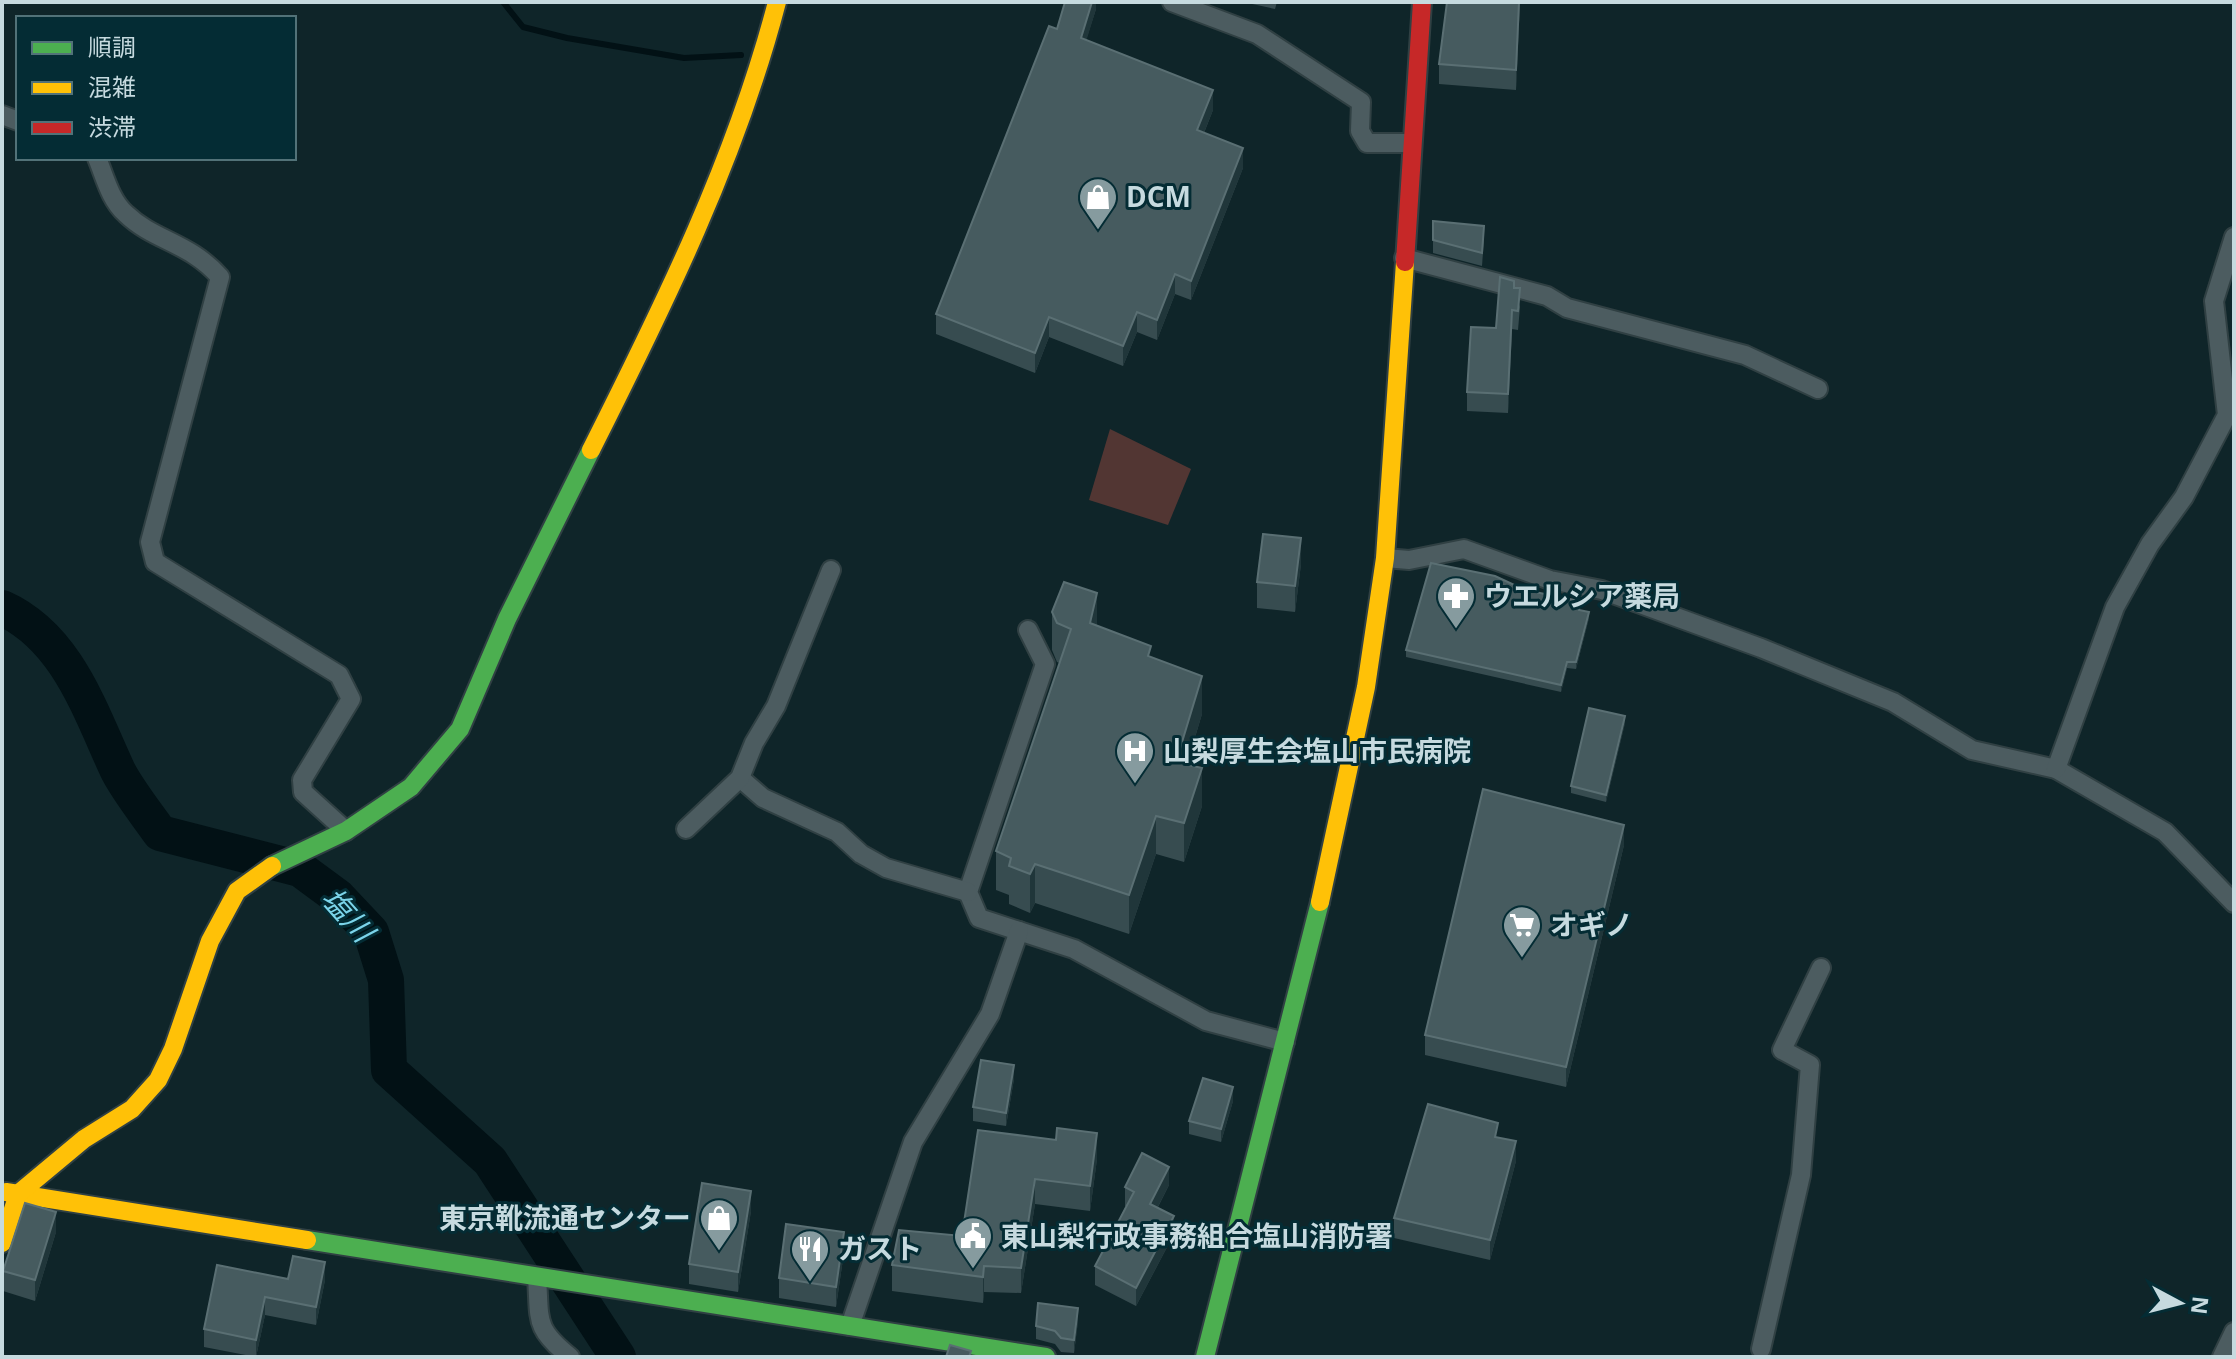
<svg xmlns="http://www.w3.org/2000/svg" width="2236" height="1359" font-family="'Open Sans','Noto Sans JP',sans-serif">
  <style>
    .green { fill: #523633 }
    .lines { fill: none; stroke-linecap: round; stroke-linejoin: round }
    .stream { stroke: #021115; stroke-width: 6 }
    .river { stroke: #021115; stroke-width: 36 }
    .street-casing { stroke: #304043; stroke-width: 22 }
    .fast-casing { stroke: #304043; stroke-width: 22 }
    .slow-casing { stroke: #304043; stroke-width: 22 }
    .jam-casing { stroke: #304043; stroke-width: 22 }
    .street { stroke: #4c5c60; stroke-width: 18 }
    .fast { stroke: #4caf50; stroke-width: 18 }
    .slow { stroke: #ffc107; stroke-width: 18 }
    .jam { stroke: #c62828; stroke-width: 18 }
    .wall { fill: #374c50 }
    .shaded-wall { fill: #20363a }
    .building { fill: #465b5f; stroke: #5a6f73; stroke-width: 2 }
    .labels { text-anchor: middle; stroke-width: 6; stroke-linejoin: round; paint-order: stroke }
    .poi-label { font-size: 28px; font-weight: bold; fill: #c6dadf; stroke: #042c34; text-anchor: start }
    .water-label { font-size: 30px; font-style: italic; fill: #7bd4ea; stroke: #042c34 }
  </style>
  <rect width="100%" height="100%" fill="#0f2529"/>
  <path class="green" d="M1110,429L1191,469L1168,525L1089,500Z"/>
  <g class="lines">
    <path class="stream" d="M503,2L523,27L567,38L684,58L741,55"/>
    <path class="river" d="M2,608C67,637 90,711 118,771C129,792 146,813 160,833L300,869L338,897L371,932L386,980L389,1070L490,1161L618,1357"/>
    <defs>
      <g id="street">
        <path d="M1172,2L1257,34L1361,102L1360,131L1367,143H1412"/>
        <path d="M2,115L18,121"/>
        <path d="M97,158C105,177 110,200 126,214C154,241 189,242 220,277L150,542L155,562L339,675L351,699L302,780L303,792L346,831"/>
        <path d="M1404,258L1547,296L1567,308L1745,355L1818,389"/>
        <path d="M1385,558L1409,560L1464,549L1550,580L1602,590L1761,648L1893,702L1972,750L2056,769L2165,832L2234,903"/>
        <path d="M1028,630L1045,664L968,892L979,918L1074,949L1206,1021L1285,1042"/>
        <path d="M2056,769L2115,607L2150,544L2184,497L2227,415L2214,301L2234,237"/>
        <path d="M740,778L763,798L837,832L861,854L886,868L968,892"/>
        <path d="M686,829L740,778L754,743L776,706L831,570"/>
        <path d="M537,1277C540,1321 534,1328 570,1357"/>
        <path d="M850,1326L913,1142L990,1014L1019,931"/>
        <path d="M1761,1349L1801,1175L1810,1065L1782,1050L1821,968"/>
        <path d="M2222,1357L2234,1332"/>
      </g>
      <g id="fast">
        <path d="M272,866L346,831L411,787L460,729L507,619L591,450"/>
        <path d="M307,1240L1046,1357"/>
        <path d="M1205,1357L1320,902"/>
      </g>
      <g id="slow">
        <path d="M591,450C664,305 736,159 777,2"/>
        <path d="M1320,902L1366,687L1385,558L1405,262"/>
        <path d="M6,1192L307,1240"/>
        <path d="M2,1243L18,1194L84,1139L132,1109L158,1080L173,1049L210,941L237,891L272,866"/>
      </g>
      <path id="jam" d="M1405,262L1422,2"/>
    </defs>
    <use href="#street" class="street-casing"/>
    <use href="#fast" class="fast-casing"/>
    <use href="#slow" class="slow-casing"/>
    <use href="#jam" class="jam-casing"/>
    <use href="#street" class="street"/>
    <use href="#fast" class="fast"/>
    <use href="#slow" class="slow"/>
    <use href="#jam" class="jam"/>
  </g>
  <g class="wall">
    <path d="M1096,2V9L1086,40L1213,110L1204,133L1243,168L1191,300L1175,294L1157,340L1137,332L1123,366L1049,337L1035,373L936,334V314L1057,29Z"/>
    <path d="M1243,2H1277L1275,9Z"/>
    <path d="M1447,2H1520L1516,90L1439,84V64Z"/>
    <path d="M1433,221L1484,239L1482,266L1433,253Z"/>
    <path d="M1514,288L1520,307L1518,330L1512,329L1508,413L1467,411V392Z"/>
    <path d="M1301,564L1295,612L1257,608V582Z"/>
    <path d="M1525,590L1580,611L1589,618L1576,669L1567,668L1561,692L1406,657V650Z"/>
    <path d="M1052,612L1097,626L1151,657L1202,714L1187,764L1202,806L1184,862L1156,854L1129,934L1035,903L1030,913L1009,904V895L996,890V851L1060,663L1057,662L1052,650Z"/>
    <path d="M1625,723L1606,802L1571,793V786Z"/>
    <path d="M1624,845L1566,1087L1425,1055V1035Z"/>
    <path d="M1014,1079L1006,1126L973,1121V1107Z"/>
    <path d="M1233,1101L1221,1142L1189,1134V1121Z"/>
    <path d="M978,1130L1097,1159L1090,1211L1035,1204L1021,1293L984,1292L983,1303L892,1291V1265L962,1236Z"/>
    <path d="M1498,1137L1516,1161L1490,1260L1394,1238V1218Z"/>
    <path d="M1169,1185L1158,1207L1174,1234L1136,1306L1095,1285V1266L1126,1206H1125V1187Z"/>
    <path d="M751,1211L738,1292L689,1284V1264Z"/>
    <path d="M56,1232L35,1301L3,1291V1271Z"/>
    <path d="M844,1252L836,1307L779,1298V1278Z"/>
    <path d="M288,1279L325,1280L316,1325L265,1315L256,1357L204,1347V1329Z"/>
    <path d="M1078,1321L1074,1353L1061,1352L1055,1344L1036,1339V1326Z"/>
  </g>
  <g class="shaded-wall">
    <path d="M1092,2H1096V9L1081,58V38Z"/>
    <path d="M1519,2H1520L1516,90V70Z"/>
    <path d="M1213,90V110L1197,150V130Z"/>
    <path d="M1243,148V168L1191,300V281Z"/>
    <path d="M1175,274V294L1157,340V320Z"/>
    <path d="M1512,310V329L1508,413V394Z"/>
    <path d="M1137,312V332L1123,366V346Z"/>
    <path d="M1049,317V337L1035,373V353Z"/>
    <path d="M1301,538V564L1295,612V586Z"/>
    <path d="M1097,593V631L1090,623Z"/>
    <path d="M1589,612V618L1576,669V662Z"/>
    <path d="M1567,662V668L1561,692V685Z"/>
    <path d="M1202,676V714L1176,800V762Z"/>
    <path d="M1625,716V723L1606,802V795Z"/>
    <path d="M1202,768V806L1184,862V823Z"/>
    <path d="M1156,816V854L1129,934V895Z"/>
    <path d="M1624,825V845L1566,1087V1067Z"/>
    <path d="M1035,864V903L1030,913V874Z"/>
    <path d="M1014,1065V1079L1006,1126V1113Z"/>
    <path d="M1233,1087V1101L1221,1142V1129Z"/>
    <path d="M1097,1133V1159L1090,1211V1186Z"/>
    <path d="M1516,1141V1161L1490,1260V1240Z"/>
    <path d="M1169,1167V1185L1150,1222V1204Z"/>
    <path d="M1035,1179V1204L1021,1293V1268Z"/>
    <path d="M751,1191V1211L738,1292V1272Z"/>
    <path d="M56,1212V1232L35,1301V1280Z"/>
    <path d="M1174,1216V1234L1136,1306V1288Z"/>
    <path d="M844,1232V1252L836,1307V1287Z"/>
    <path d="M325,1262V1280L316,1325V1307Z"/>
    <path d="M984,1266V1292L983,1303V1277Z"/>
    <path d="M265,1297V1315L256,1357V1340Z"/>
    <path d="M1078,1308V1321L1074,1353V1340Z"/>
  </g>
  <g class="building">
    <path d="M1065,2H1092L1081,38L1213,90L1197,130L1243,148L1191,281L1175,274L1157,320L1137,312L1123,346L1049,317L1035,353L936,314L1049,26L1057,29Z"/>
    <path d="M1447,2H1519L1516,70L1439,64Z"/>
    <path d="M1433,221L1484,226L1482,253L1433,240Z"/>
    <path d="M1500,277L1514,281V288H1520L1518,311L1512,310L1508,394L1467,392L1471,327L1496,328Z"/>
    <path d="M1263,534L1301,538L1295,586L1257,582Z"/>
    <path d="M1431,563L1495,576L1525,590L1580,601L1579,610L1589,612L1576,662H1567L1561,685L1406,650Z"/>
    <path d="M1064,582L1097,593L1090,623L1151,646L1148,656L1202,676L1176,762L1202,768L1184,823L1156,816L1129,895L1035,864L1030,874L1009,866L1011,858L996,851L1071,629L1057,623L1052,612Z"/>
    <path d="M1589,708L1625,716L1606,795L1571,786Z"/>
    <path d="M1483,789L1624,825L1566,1067L1425,1035Z"/>
    <path d="M981,1060L1014,1065L1006,1113L973,1107Z"/>
    <path d="M1203,1078L1233,1087L1221,1129L1189,1121Z"/>
    <path d="M1428,1104L1498,1123L1495,1137L1516,1141L1490,1240L1394,1218Z"/>
    <path d="M1057,1128L1097,1133L1090,1186L1035,1179L1021,1268L984,1266L983,1277L892,1265L899,1230L962,1236L978,1130L1056,1140Z"/>
    <path d="M1142,1153L1169,1167L1150,1204L1174,1216L1136,1288L1095,1266L1134,1192L1125,1187Z"/>
    <path d="M702,1183L751,1191L738,1272L689,1264Z"/>
    <path d="M25,1203L56,1212L35,1280L3,1271Z"/>
    <path d="M786,1224L844,1232L836,1287L779,1278Z"/>
    <path d="M293,1256L325,1262L316,1307L265,1297L256,1340L204,1329L217,1265L288,1279Z"/>
    <path d="M1038,1303L1078,1308L1074,1340L1061,1338L1055,1331L1036,1326Z"/>
    <path d="M950,1345L971,1351L969,1357H946Z"/>
  </g>
  <defs>
    <symbol id="shop-pin" viewBox="-11 -11 22 30"><path d="M0 17L-7.5 6A9.5 9.5 0 1 1 7.5 6Z" fill="#869b9f" stroke="#042c34"/><path d="M-5-2.5h2.3a2.7 3.5 0 0 1 5.4 0H5L5.5 6h-11ZM-1.5-2.5h3a1.5 2.3 0 0 0-3 0Z" fill="#fff"/></symbol>
    <symbol id="pharmacy-pin" viewBox="-11 -11 22 30"><path d="M0 17L-7.5 6A9.5 9.5 0 1 1 7.5 6Z" fill="#869b9f" stroke="#042c34"/><path d="M-2-6h4v4h4v4h-4v4h-4v-4h-4v-4h4Z" fill="#fff"/></symbol>
    <symbol id="hospital-pin" viewBox="-11 -11 22 30"><path d="M0 17L-7.5 6A9.5 9.5 0 1 1 7.5 6Z" fill="#869b9f" stroke="#042c34"/><path d="M-5-5h3v3.5h4V-5h3V5h-3V1.5h-4V5h-3Z" fill="#fff"/></symbol>
    <symbol id="supermarket-pin" viewBox="-11 -11 22 30"><path d="M0 17L-7.5 6A9.5 9.5 0 1 1 7.5 6Z" fill="#869b9f" stroke="#042c34"/><path d="M-6-5.5h2.5l.6 2H6L4.5 2H-2.5L-4.4-4H-6ZM-1.5 3.2a1.3 1.3 0 1 0 .1 0ZM3 3.2a1.3 1.3 0 1 0 .1 0Z" fill="#fff"/></symbol>
    <symbol id="civic-pin" viewBox="-11 -11 22 30"><path d="M0 17L-7.5 6A9.5 9.5 0 1 1 7.5 6Z" fill="#869b9f" stroke="#042c34"/><path d="M-.6-6.5H3V-4.5H.6V-3L4-1V1h2V6H-6V1h2V-1L-.6-3ZM-1.2 2.5V6h2.4V2.5Z" fill="#fff"/></symbol>
    <symbol id="restaurant-pin" viewBox="-11 -11 22 30"><path d="M0 17L-7.5 6A9.5 9.5 0 1 1 7.5 6Z" fill="#869b9f" stroke="#042c34"/><path d="M-5-6h1v4h1v-4h1v4h1v-4h1v5L-1.5 .5V6h-2V.5L-5-1ZM5-6V6H3V1.5H1.5Q1.5-4 5-6Z" fill="#fff"/></symbol>
  </defs>
  <g fill-rule="evenodd">
    <use href="#shop-pin" x="1076" y="175" width="44" height="60"/>
    <use href="#pharmacy-pin" x="1434" y="574" width="44" height="60"/>
    <use href="#hospital-pin" x="1113" y="729" width="44" height="60"/>
    <use href="#supermarket-pin" x="1500" y="903" width="44" height="60"/>
    <use href="#shop-pin" x="697" y="1196" width="44" height="60"/>
    <use href="#civic-pin" x="951" y="1214" width="44" height="60"/>
    <use href="#restaurant-pin" x="788" y="1227" width="44" height="60"/>
  </g>
  <g class="labels">
    <g class="poi-label">
      <text x="1126" y="207">DCM</text>
      <text x="1484" y="606">ウエルシア薬局</text>
      <text x="1163" y="761">山梨厚生会塩山市民病院</text>
      <text x="1550" y="935">オギノ</text>
      <text x="691" y="1228" text-anchor="end">東京靴流通センター</text>
      <text x="1001" y="1246">東山梨行政事務組合塩山消防署</text>
      <text x="838" y="1259">ガスト</text>
    </g>
    <g class="water-label">
      <text transform="translate(347 915) rotate(48)" y="10">塩川</text>
    </g>
  </g>
  <rect width="2236" height="1359" fill="none" stroke="#c6dadf" stroke-width="8"/>
  <rect x="16" y="16" width="280" height="144" fill="#042c34" stroke="#527278" stroke-width="2"/>
  <rect x="32" y="42" width="40" height="12" fill="#4caf50" stroke="#527278" stroke-width="2"/>
  <text x="88" y="56" font-size="24" fill="#c6dadf">順調</text>
  <rect x="32" y="82" width="40" height="12" fill="#ffc107" stroke="#527278" stroke-width="2"/>
  <text x="88" y="96" font-size="24" fill="#c6dadf">混雑</text>
  <rect x="32" y="122" width="40" height="12" fill="#c62828" stroke="#527278" stroke-width="2"/>
  <text x="88" y="136" font-size="24" fill="#c6dadf">渋滞</text>
  <g transform="translate(2180 1303) rotate(97)" stroke="#042c34" stroke-width="6" paint-order="stroke">
  <path d="M0-6L14 30L0 20L-14 30Z" fill="#c6dadf"/>
  <text y="-12" font-size="22" font-weight="bold" text-anchor="middle" fill="#c6dadf">N</text>
  </g>
</svg>
